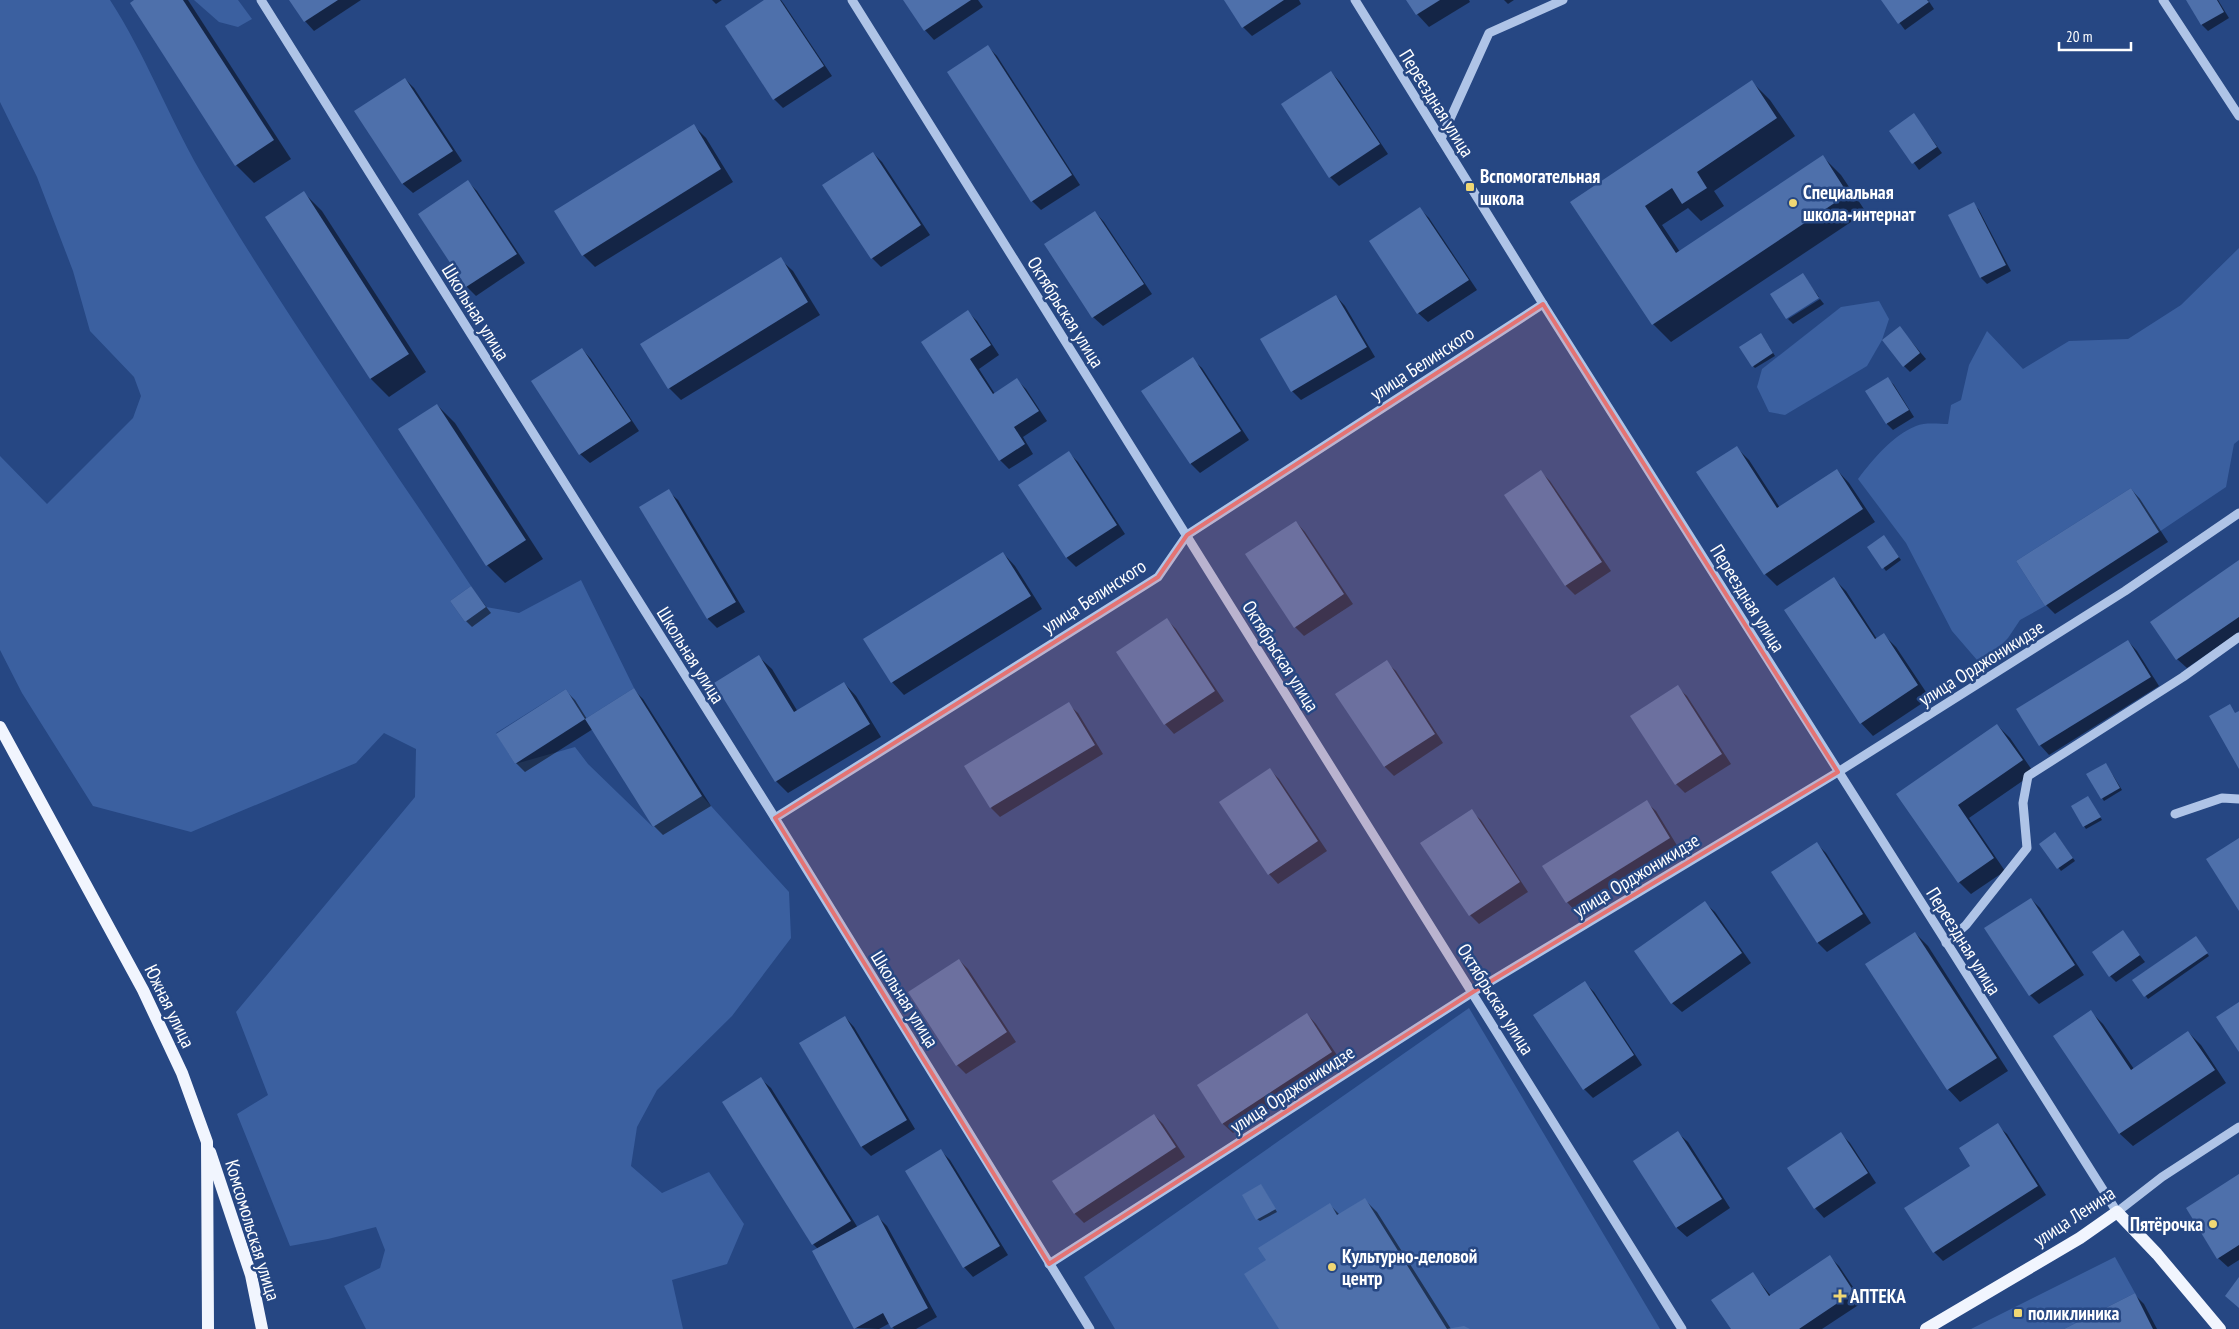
<svg xmlns="http://www.w3.org/2000/svg" width="2239" height="1329" font-family="'PT Sans Narrow',sans-serif">
  <style>
    .green { fill: #3b60a0 }
    .shadow { fill: #0007 }
    .building { fill: #4e70ab }
    .lines { fill: none; stroke-linecap: round; stroke-linejoin: round }
    .minor { stroke: #afc4e7; stroke-width: 9 }
    .major { stroke: #f1f5fe; stroke-width: 12 }
    .marked { fill: #e47373; fill-opacity: 0.2; stroke: #e47373; stroke-width: 4; stroke-linejoin: round }
    .poi-dot { fill: #f0d774; stroke: #264783; stroke-width: 2 }
    .labels { text-anchor: middle; stroke-width: 5; stroke-linejoin: round; paint-order: stroke }
    .street-label { font-size: 19px; fill: #fff; stroke: #264783 }
    .poi-label { font-size: 19px; font-weight: bold; fill: #fff; stroke: #264783; text-anchor: start }
  </style>
  <rect width="100%" height="100%" fill="#264783"/>
  <g class="green">
    <path d="M0,0H110C145,54 168,115 200,171C283,313 380,448 471,586L450,601L465,622L486,607L519,613L581,580L634,688L585,719L566,689L496,733L515,764L575,747L588,764L653,827L702,796L789,892L791,938L732,1016L657,1090L637,1127L631,1166L662,1193L709,1172L744,1224L727,1264L672,1280L683,1329H366L344,1286L380,1268L385,1250L376,1227L328,1239L290,1246L237,1114L268,1095L236,1012L415,797L416,749L384,733L356,763L191,832L93,806L22,693L0,650V456L47,504L133,418L141,396L134,377L90,331L73,271L37,177L0,102Z"/>
    <path d="M194,0H238L252,19L238,27L219,22Z"/>
    <path d="M2239,248V440L2234,444L2226,487L2159,532L2131,488L2016,561L2045,606L2020,620L2008,638L1994,652L1977,660L1952,631L1906,543L1858,479C1874,458 1892,436 1916,426C1925,422 1939,424 1948,424L1951,405L1961,400L1969,365L1987,331L2023,369L2069,341L2128,339L2181,305Z"/>
    <path d="M1879,301L1889,319L1882,340L1867,366L1785,415L1769,412L1757,387L1762,369L1841,307Z"/>
    <path d="M1469,1008L1660,1329H1115L1084,1277Z"/>
    <path d="M2115,1257L2135,1293L2064,1329H1971Z"/>
  </g>
  <g class="shadow">
    <path d="M137,0H188L291,159L254,183L236,165Z"/>
    <path d="M291,0H361L314,31L305,21Z"/>
    <path d="M712,0H722L716,4Z"/>
    <path d="M767,0H781L784,4L832,76L783,108L774,99Z"/>
    <path d="M905,0H978L983,7L934,40L925,30Z"/>
    <path d="M1225,0H1299L1301,4L1252,36L1243,27Z"/>
    <path d="M1408,0H1469L1470,2L1429,27L1417,14Z"/>
    <path d="M1504,0H1514L1508,4Z"/>
    <path d="M1882,0H1928L1934,9L1905,30Z"/>
    <path d="M2188,0H2218L2229,18L2208,31L2202,25Z"/>
    <path d="M988,47L997,56L1080,185L1041,210L1032,201Z"/>
    <path d="M1331,72L1340,82L1388,154L1339,186L1330,177Z"/>
    <path d="M405,79L414,88L462,161L413,193L403,184L356,112Z"/>
    <path d="M1752,82L1770,100L1795,136L1714,191L1724,206L1701,221L1688,208L1662,225L1680,252L1823,157L1841,175L1866,212L1671,342L1653,324L1572,202Z"/>
    <path d="M1914,115L1942,153L1919,170L1891,131Z"/>
    <path d="M694,126L706,138L733,182L595,267L583,255Z"/>
    <path d="M873,153L882,162L930,235L881,267L872,258Z"/>
    <path d="M468,182L477,191L525,263L476,296L467,287L419,214Z"/>
    <path d="M304,193L322,211L426,372L389,397L371,379L267,217Z"/>
    <path d="M1973,203L1979,210L2011,271L1987,284L1981,278L1949,216Z"/>
    <path d="M1420,209L1429,218L1477,290L1428,322L1418,313L1371,241Z"/>
    <path d="M1095,212L1104,222L1152,294L1103,326L1093,317Z"/>
    <path d="M780,259L793,271L820,315L681,400L669,388Z"/>
    <path d="M1802,274L1819,297L1787,317Z"/>
    <path d="M1336,296L1345,306L1375,357L1301,400L1292,391Z"/>
    <path d="M1820,299L1824,304L1793,324L1788,319Z"/>
    <path d="M968,312L977,321L999,355L979,369L995,394L1017,380L1026,389L1047,421L1023,437L1033,454L1009,469L1000,460L922,342Z"/>
    <path d="M1905,334L1926,359L1910,372L1904,366Z"/>
    <path d="M1763,337L1775,356L1755,368L1753,366Z"/>
    <path d="M582,349L591,359L639,431L590,463L580,454Z"/>
    <path d="M1192,359L1202,368L1249,440L1200,473L1191,464Z"/>
    <path d="M1888,379L1894,385L1914,417L1893,430L1887,424Z"/>
    <path d="M437,405L455,423L543,559L505,583L487,565L400,429Z"/>
    <path d="M1736,447L1749,460L1780,508L1837,470L1849,483L1875,522L1777,586L1765,574Z"/>
    <path d="M1069,453L1078,462L1125,534L1076,567L1067,558L1020,486Z"/>
    <path d="M1541,472L1550,481L1611,571L1575,595L1566,586L1506,496Z"/>
    <path d="M2131,489L2140,499L2168,542L2055,614L2046,605Z"/>
    <path d="M668,491L678,500L745,612L717,628L708,619L641,507Z"/>
    <path d="M1296,522L1305,532L1353,604L1304,636L1295,627Z"/>
    <path d="M1886,539L1901,560L1886,571L1868,547Z"/>
    <path d="M1003,553L1015,566L1042,609L904,695L892,682Z"/>
    <path d="M2239,562V632L2187,668L2177,659Z"/>
    <path d="M1834,579L1846,591L1877,639L1884,635L1896,647L1930,698L1873,736L1861,723Z"/>
    <path d="M471,587L491,613L472,627L466,621Z"/>
    <path d="M1167,620L1176,629L1224,701L1174,734L1165,724L1118,652Z"/>
    <path d="M2128,641L2137,651L2159,686L2049,755L2040,745Z"/>
    <path d="M759,657L772,669L798,712L844,683L856,696L881,737L788,793L776,781Z"/>
    <path d="M1386,662L1396,671L1443,743L1394,776L1385,767L1337,695Z"/>
    <path d="M1677,687L1687,696L1731,764L1685,793L1676,784Z"/>
    <path d="M634,690L643,699L711,806L663,835L654,826L593,729L525,772L516,763L566,691L575,700L587,719Z"/>
    <path d="M1068,704L1078,713L1103,754L1000,817L991,808Z"/>
    <path d="M1997,725L2010,738L2034,773L1969,818L2005,871L1971,894L1959,882L1898,794Z"/>
    <path d="M2106,764L2122,790L2104,801L2102,798Z"/>
    <path d="M1270,770L1279,779L1327,851L1278,884L1269,874Z"/>
    <path d="M2088,798L2102,820L2086,829L2084,826Z"/>
    <path d="M1646,802L1656,811L1678,847L1576,912L1567,902Z"/>
    <path d="M1471,811L1481,820L1528,892L1479,924L1470,915Z"/>
    <path d="M2058,837L2075,861L2061,871L2041,844Z"/>
    <path d="M1817,844L1826,853L1871,923L1827,952L1818,943Z"/>
    <path d="M2031,899L2040,908L2084,975L2039,1004L2030,995Z"/>
    <path d="M1705,903L1715,912L1751,963L1682,1012L1672,1003Z"/>
    <path d="M2122,932L2145,962L2116,982L2110,976Z"/>
    <path d="M1915,933L1928,946L2008,1071L1960,1102L1948,1089L1867,964Z"/>
    <path d="M2198,940L2209,956L2148,999L2134,980Z"/>
    <path d="M959,960L968,969L1016,1042L966,1074L957,1065Z"/>
    <path d="M1584,982L1594,992L1642,1065L1593,1098L1584,1089Z"/>
    <path d="M2091,1012L2103,1024L2134,1069L2188,1032L2201,1045L2226,1083L2133,1146L2120,1134L2055,1036Z"/>
    <path d="M1307,1014L1316,1024L1341,1061L1233,1133L1223,1124L1198,1086Z"/>
    <path d="M845,1017L854,1027L915,1129L871,1156L862,1147L800,1044Z"/>
    <path d="M761,1079L771,1088L858,1228L878,1217L887,1226L937,1317L916,1329H894L890,1323L879,1329L855,1328L818,1249L813,1244Z"/>
    <path d="M1154,1115L1163,1124L1185,1157L1084,1223L1075,1214L1053,1181Z"/>
    <path d="M1997,1125L2007,1134L2046,1195L1943,1261L1934,1252Z"/>
    <path d="M1678,1133L1688,1142L1730,1208L1687,1237L1677,1228L1634,1161Z"/>
    <path d="M1841,1134L1850,1143L1876,1183L1824,1218L1815,1208L1789,1169Z"/>
    <path d="M941,1151L950,1160L1008,1255L973,1277L964,1267Z"/>
    <path d="M2239,1176V1260L2228,1267L2218,1258Z"/>
    <path d="M1261,1185L1277,1212L1260,1221L1257,1219Z"/>
    <path d="M1364,1199L1377,1212L1451,1329H1280L1268,1261L1329,1204L1340,1215Z"/>
    <path d="M1830,1257L1839,1266L1863,1302L1822,1329H1732L1753,1274L1771,1296Z"/>
    <path d="M2135,1295L2144,1304L2157,1329H2066Z"/>
  </g>
  <g class="building">
    <path d="M134,0H183L274,140L235,166L130,3Z"/>
    <path d="M289,0H338L304,22Z"/>
    <path d="M764,0H780L824,66L773,100L725,26Z"/>
    <path d="M903,0H971L924,31Z"/>
    <path d="M1224,0H1284L1242,28Z"/>
    <path d="M1406,0H1440L1416,15Z"/>
    <path d="M1881,0H1927L1929,2L1898,24Z"/>
    <path d="M2186,0H2217L2224,12L2201,25Z"/>
    <path d="M988,45L1072,175L1031,202L947,72Z"/>
    <path d="M1331,71L1380,144L1329,178L1281,104Z"/>
    <path d="M405,78L453,151L402,184L354,111Z"/>
    <path d="M1752,80L1777,118L1697,172L1707,188L1682,204L1672,188L1645,206L1676,253L1823,155L1848,194L1652,325L1570,202Z"/>
    <path d="M1914,113L1937,147L1912,164L1889,131Z"/>
    <path d="M694,124L721,169L582,256L554,211Z"/>
    <path d="M873,152L921,225L871,259L822,185Z"/>
    <path d="M468,180L517,254L466,287L418,214Z"/>
    <path d="M304,191L409,354L370,379L265,217Z"/>
    <path d="M1974,202L2006,265L1980,278L1948,215Z"/>
    <path d="M1420,207L1469,280L1417,314L1369,241Z"/>
    <path d="M1095,211L1144,284L1092,318L1044,244Z"/>
    <path d="M781,257L808,302L668,389L640,344Z"/>
    <path d="M1803,273L1819,298L1786,319L1770,294Z"/>
    <path d="M1336,295L1367,347L1291,392L1260,339Z"/>
    <path d="M968,310L991,345L970,359L993,394L1017,378L1039,411L1014,427L1025,444L999,461L921,342Z"/>
    <path d="M1900,326L1920,353L1903,367L1882,340Z"/>
    <path d="M1761,333L1773,353L1752,367L1739,347Z"/>
    <path d="M582,348L631,421L579,455L531,381Z"/>
    <path d="M1193,357L1241,431L1190,464L1141,391Z"/>
    <path d="M1888,377L1909,410L1886,424L1865,391Z"/>
    <path d="M437,404L526,540L486,566L398,429Z"/>
    <path d="M1737,446L1777,508L1837,469L1863,509L1764,575L1696,472Z"/>
    <path d="M1069,451L1117,525L1066,558L1018,485Z"/>
    <path d="M1541,470L1602,562L1565,586L1504,495Z"/>
    <path d="M2131,488L2159,532L2045,606L2016,561Z"/>
    <path d="M669,489L736,602L707,619L639,507Z"/>
    <path d="M1296,521L1344,594L1294,628L1245,554Z"/>
    <path d="M1884,535L1899,557L1882,569L1867,547Z"/>
    <path d="M1003,552L1031,596L891,683L863,639Z"/>
    <path d="M2239,560V617L2176,660L2150,622Z"/>
    <path d="M1834,577L1875,639L1884,633L1918,685L1860,724L1784,610Z"/>
    <path d="M471,586L486,607L465,622L450,601Z"/>
    <path d="M1167,618L1215,691L1164,725L1116,652Z"/>
    <path d="M2128,640L2151,677L2039,746L2016,709Z"/>
    <path d="M759,655L794,712L844,682L870,724L775,782L714,683Z"/>
    <path d="M1387,660L1435,734L1384,767L1335,694Z"/>
    <path d="M1678,685L1722,754L1675,785L1630,716Z"/>
    <path d="M634,688L702,796L653,827L585,719Z"/>
    <path d="M566,689L585,719L515,764L496,734Z"/>
    <path d="M1069,702L1095,745L990,808L964,766Z"/>
    <path d="M2230,704L2235,713L2239,711V769L2209,716Z"/>
    <path d="M1997,724L2023,760L1958,805L1994,858L1958,883L1896,794Z"/>
    <path d="M2106,763L2120,788L2101,799L2086,774Z"/>
    <path d="M1270,768L1318,841L1268,875L1219,802Z"/>
    <path d="M2088,796L2101,817L2083,827L2071,806Z"/>
    <path d="M1647,800L1670,838L1566,903L1542,866Z"/>
    <path d="M1472,809L1520,882L1469,916L1420,843Z"/>
    <path d="M2055,832L2073,858L2057,869L2039,844Z"/>
    <path d="M2239,838V911L2206,859Z"/>
    <path d="M1817,842L1863,914L1817,943L1771,872Z"/>
    <path d="M2031,898L2075,965L2029,996L1984,928Z"/>
    <path d="M1705,901L1742,953L1671,1004L1634,951Z"/>
    <path d="M2123,930L2140,955L2109,977L2092,952Z"/>
    <path d="M1915,932L1997,1058L1947,1090L1865,964Z"/>
    <path d="M2196,936L2208,953L2144,997L2132,980Z"/>
    <path d="M959,959L1007,1032L956,1066L908,992Z"/>
    <path d="M1585,981L1634,1055L1583,1090L1533,1015Z"/>
    <path d="M2239,1002V1052L2216,1017Z"/>
    <path d="M2091,1010L2131,1070L2188,1031L2215,1070L2119,1134L2053,1036Z"/>
    <path d="M1307,1013L1332,1052L1222,1124L1197,1085Z"/>
    <path d="M845,1016L907,1120L861,1147L799,1043Z"/>
    <path d="M761,1077L851,1221L812,1245L722,1102Z"/>
    <path d="M1154,1114L1176,1147L1074,1214L1052,1181Z"/>
    <path d="M1998,1123L2038,1186L1933,1253L1904,1208L1970,1166L1959,1148Z"/>
    <path d="M1678,1131L1722,1199L1676,1228L1633,1161Z"/>
    <path d="M1841,1132L1868,1173L1814,1209L1787,1168Z"/>
    <path d="M941,1149L1000,1246L963,1268L905,1171Z"/>
    <path d="M2239,1174V1245L2217,1259L2186,1208Z"/>
    <path d="M1261,1184L1276,1209L1256,1220L1242,1195Z"/>
    <path d="M1365,1198L1447,1329L1464,1326L1470,1329H1279L1244,1274L1266,1260L1258,1248L1330,1203L1337,1215Z"/>
    <path d="M878,1215L928,1308L891,1328L883,1313L854,1329L812,1251Z"/>
    <path d="M1830,1255L1854,1292L1799,1329H1731L1711,1300L1753,1272L1769,1296Z"/>
    <path d="M2239,1277V1308L2225,1296Z"/>
    <path d="M2135,1293L2153,1329H2064Z"/>
  </g>
  <g class="lines">
    <g class="minor">
      <path d="M261,0L775,818L1090,1329"/>
      <path d="M852,0L1682,1329"/>
      <path d="M1355,0L1543,304L2117,1212L2162,1177L2239,1127"/>
      <path d="M2163,0L2239,116"/>
      <path d="M1441,139L1489,33L1563,0"/>
      <path d="M2175,814L2222,798L2239,799"/>
      <path d="M775,818L1158,577L1187,535L1543,304"/>
      <path d="M1946,943L1966,925L2027,848L2023,803L2028,776L2183,677L2239,637"/>
      <path d="M1049,1264L1473,992L1838,772L2125,591L2239,513"/>
    </g>
    <g class="major">
      <path d="M0,727L143,990L182,1073L207,1142L208,1329"/>
      <path d="M210,1152L251,1275L262,1329"/>
      <path d="M1926,1329L2080,1238L2117,1212L2157,1254L2220,1329"/>
    </g>
  </g>
  <path class="marked" d="M1543,304L1838,772L1473,992L1049,1264L775,818L1158,577L1187,535Z"/>
  <g class="poi-dot">
    <rect x="1465" y="182" width="10" height="10" rx="2.5"/>
    <circle cx="1793" cy="203" r="5"/>
    <circle cx="2213" cy="1224" r="5"/>
    <circle cx="1332" cy="1267" r="5"/>
    <path d="M1837.5 1288.5h5v5h5v5h-5v5h-5v-5h-5v-5h5z"/>
    <rect x="2013" y="1308" width="10" height="10" rx="2.5"/>
  </g>
  <g class="labels">
    <g class="street-label">
      <text transform="translate(1437 103) rotate(58)" y="7">Переездная улица</text>
      <text transform="translate(476 312) rotate(58)" y="7">Школьная улица</text>
      <text transform="translate(1066 312) rotate(58)" y="7">Октябрьская улица</text>
      <text transform="translate(1422 363) rotate(-33)" y="7">улица Белинского</text>
      <text transform="translate(1094 596) rotate(-33)" y="7">улица Белинского</text>
      <text transform="translate(1748 598) rotate(58)" y="7">Переездная улица</text>
      <text transform="translate(691 655) rotate(58)" y="7">Школьная улица</text>
      <text transform="translate(1281 656) rotate(58)" y="7">Октябрьская улица</text>
      <text transform="translate(1981 663) rotate(-32)" y="7">улица Орджоникидзе</text>
      <text transform="translate(1636 875) rotate(-31)" y="7">улица Орджоникидзе</text>
      <text transform="translate(1964 941) rotate(58)" y="7">Переездная улица</text>
      <text transform="translate(905 999) rotate(58)" y="7">Школьная улица</text>
      <text transform="translate(1496 999) rotate(58)" y="7">Октябрьская улица</text>
      <text transform="translate(170 1006) rotate(64)" y="7">Южная улица</text>
      <text transform="translate(1292 1089) rotate(-33)" y="7">улица Орджоникидзе</text>
      <text transform="translate(2074 1216) rotate(-33)" y="7">улица Ленина</text>
      <text transform="translate(253 1230) rotate(73)" y="7">Комсомольская улица</text>
    </g>
    <g class="poi-label">
      <text x="1480" y="183">Вспомогательная<tspan x="1480" dy="22">школа</tspan></text>
      <text x="1803" y="199">Специальная<tspan x="1803" dy="22">школа-интернат</tspan></text>
      <text x="2203" y="1231" text-anchor="end">Пятёрочка</text>
      <text x="1342" y="1263">Культурно-деловой<tspan x="1342" dy="22">центр</tspan></text>
      <text x="1850" y="1303">АПТЕКА</text>
      <text x="2028" y="1320">поликлиника</text>
    </g>
  </g>
  <path d="M2059 42v8h72v-8" fill="none" stroke="#ffffff" stroke-width="2.5"/>
  <text x="2066" y="42" font-size="15" fill="#ffffff" stroke="#264783" stroke-width="4" paint-order="stroke">20 m</text>
</svg>
